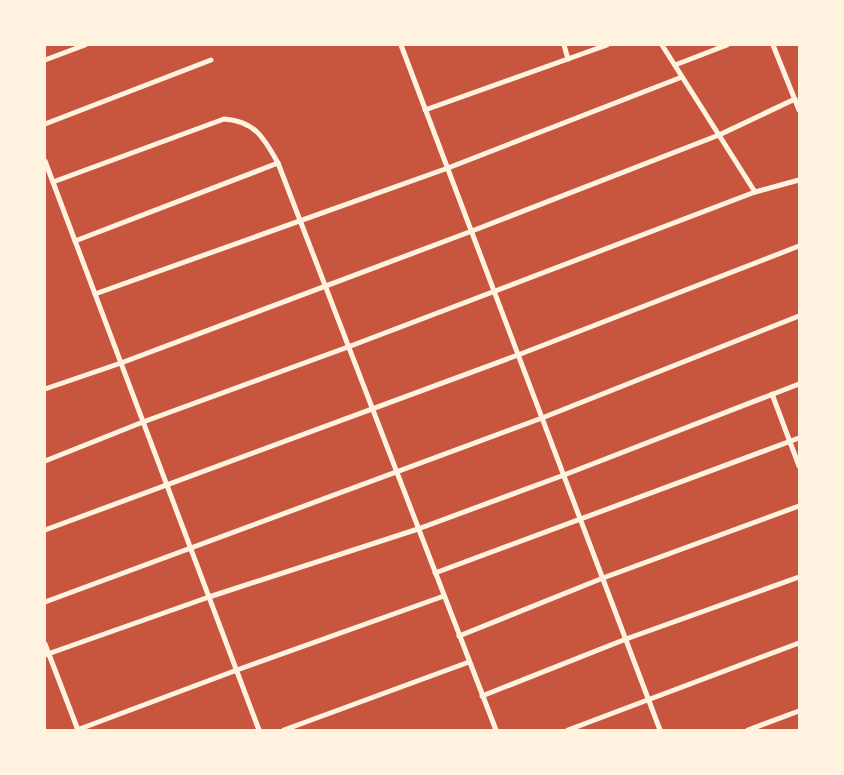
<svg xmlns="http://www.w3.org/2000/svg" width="844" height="775" font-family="'Exo 2',sans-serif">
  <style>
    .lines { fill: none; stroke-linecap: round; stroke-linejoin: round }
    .minor { stroke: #fff3e0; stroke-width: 5 }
  </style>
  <rect width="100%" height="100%" fill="#c8553d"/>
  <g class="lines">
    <g class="minor">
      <path d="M401,45L660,730"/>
      <path d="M564,45L568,59"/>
      <path d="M662,45L755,192"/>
      <path d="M773,45L799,110"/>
      <path d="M45,60L85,45"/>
      <path d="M675,65L727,45"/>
      <path d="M425,110L607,45"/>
      <path d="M45,124L211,60"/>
      <path d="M45,161L259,730"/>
      <path d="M53,182L224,119C255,121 264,138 278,163L496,730"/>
      <path d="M75,241L278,163"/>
      <path d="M95,294L448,168L682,77"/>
      <path d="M45,389L121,363L472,231L719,135L795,99"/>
      <path d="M772,394L799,466"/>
      <path d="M45,461L143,422L348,347L755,192L799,180"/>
      <path d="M45,530L518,355L799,246"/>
      <path d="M435,573L799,438"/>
      <path d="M45,602L542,418L799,316"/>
      <path d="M459,636L603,578L799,506"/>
      <path d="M45,644L78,730"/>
      <path d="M45,655L209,597L418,529L564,475L799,384"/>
      <path d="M482,696L626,639L799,577"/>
      <path d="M77,730L237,670L444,596"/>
      <path d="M284,730L469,662"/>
      <path d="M568,730L799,643"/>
      <path d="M748,730L799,711"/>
    </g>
  </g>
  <rect width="844" height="775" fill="none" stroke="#fff3e0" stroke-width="92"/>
</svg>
